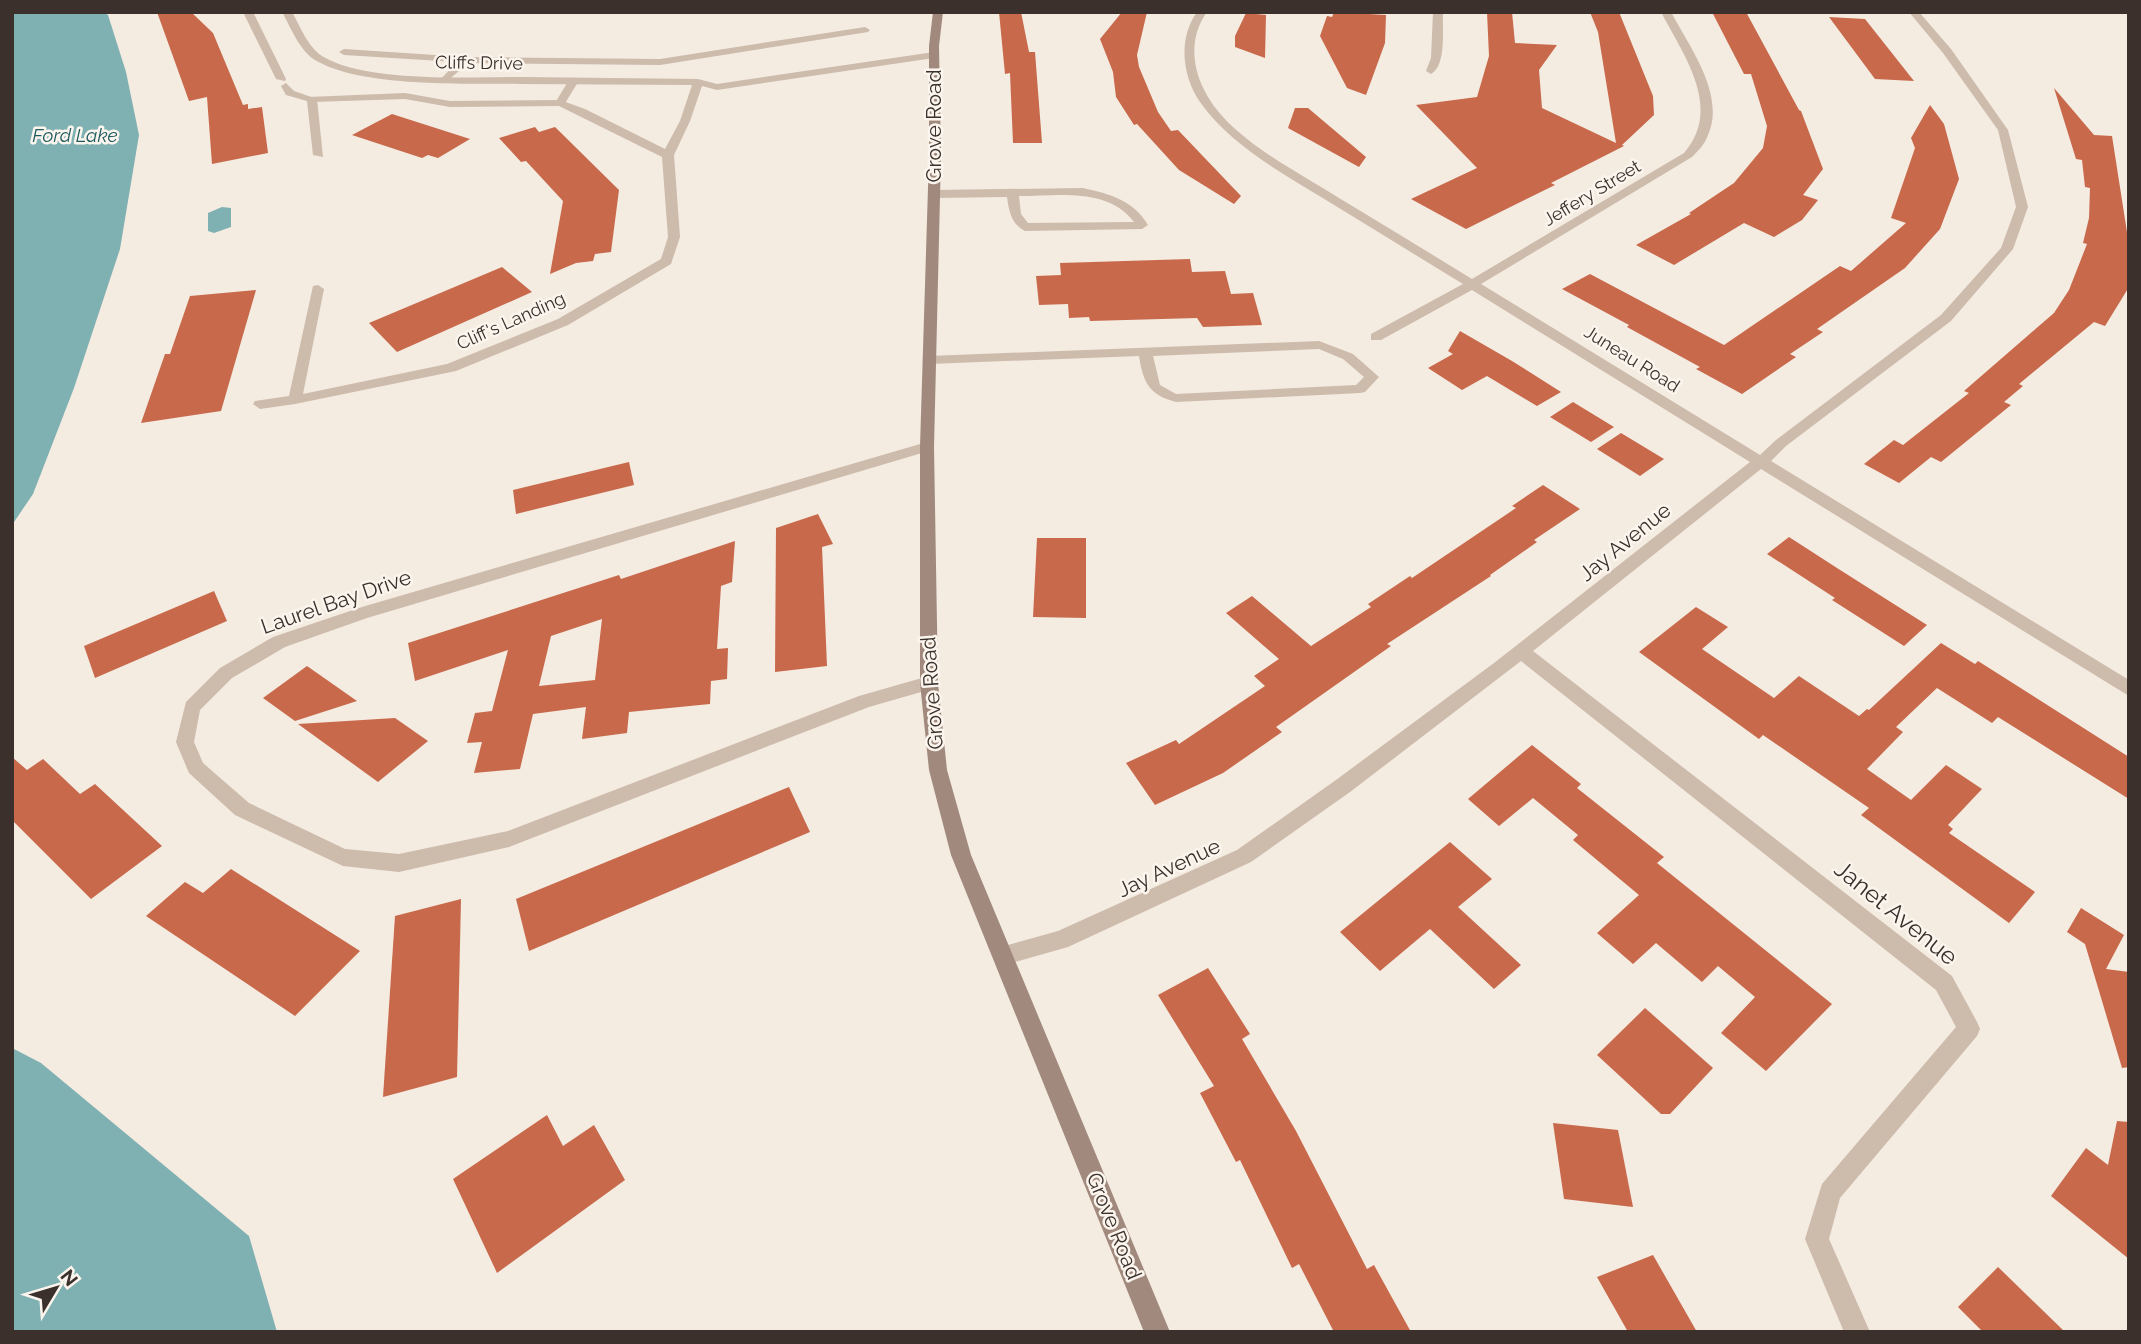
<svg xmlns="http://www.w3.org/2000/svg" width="2141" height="1344" font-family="Raleway,sans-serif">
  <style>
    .water { fill: #7fb0b2 }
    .building { fill: #c8694b; fill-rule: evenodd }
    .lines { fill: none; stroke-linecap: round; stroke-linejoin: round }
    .lane { fill: #cdbbac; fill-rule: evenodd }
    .street { fill: #cdbbac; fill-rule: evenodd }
    .secondary { fill: #a18a7d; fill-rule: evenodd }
    .labels { text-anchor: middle; stroke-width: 5; stroke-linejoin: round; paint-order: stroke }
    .far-street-label { font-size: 18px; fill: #3b302b; stroke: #fbf5ee }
    .far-water-label { font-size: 19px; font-style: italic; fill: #1f5a5e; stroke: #fbf5ee }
    .street-label { font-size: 21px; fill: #3b302b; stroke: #fbf5ee }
    .near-street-label { font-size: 24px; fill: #3b302b; stroke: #fbf5ee }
  </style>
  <rect width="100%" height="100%" fill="#f4ebe1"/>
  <g class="water">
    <path d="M12,12H103L108,15L126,72L139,135L120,249L74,388L33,494L12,525Z"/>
    <path d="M222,207L231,208V227L214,233L208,231V213Z"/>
    <path d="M12,1048L41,1063L249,1236L277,1332H12Z"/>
  </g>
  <g class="building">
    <path d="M157,12H191L213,33L243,105L248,104V109L262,107L268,153L212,164L207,97L189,101Z"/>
    <path d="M999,12H1021L1029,52H1035L1042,143H1013L1010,73L1005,74Z"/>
    <path d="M1122,12H1147L1137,55L1139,67L1158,112L1171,131L1178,130L1241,196L1234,204L1179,170L1137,124L1134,125L1116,97L1113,72L1100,39Z"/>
    <path d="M1334,12L1386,15L1385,43L1366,95L1347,88L1320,36L1327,16L1332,17Z"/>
    <path d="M1487,12H1512L1515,43L1557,45L1539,70L1542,108L1616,143L1598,32L1590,12H1619L1653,96L1654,115L1622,145L1624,146L1551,183L1555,185L1466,229L1411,199L1477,168L1416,105L1477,97L1489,56Z"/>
    <path d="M1712,12H1746L1799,110L1801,111L1823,169L1803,195L1818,200L1802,220L1774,237L1744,223L1674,265L1636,245L1691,214L1689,213L1734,183L1763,148L1767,126L1751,74H1744Z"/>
    <path d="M1246,13L1266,15L1265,58L1235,47V36Z"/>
    <path d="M1829,17L1865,19L1914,81L1875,79Z"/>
    <path d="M2054,88L2094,135L2112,136L2129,245V287L2105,326L2094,322L2019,384L2023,386L2004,402L2011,405L1941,462L1931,457L1899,483L1864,464L1894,440L1903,445L1969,393L1964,391L2054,313L2069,290L2087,244L2083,243L2089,218L2090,188L2085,187L2082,160L2076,159Z"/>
    <path d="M1930,105L1944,124L1959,179L1940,229L1905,268L1817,329L1823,332L1790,354L1796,357L1742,394L1696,369L1700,367L1627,327L1629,325L1562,289L1590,274L1724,345L1840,266L1851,271L1906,223L1891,218L1915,148L1911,138Z"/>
    <path d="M1295,108H1308L1366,157L1359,167L1288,128Z"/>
    <path d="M392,114L470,139L438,158L428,155L422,158L352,135Z"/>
    <path d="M535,127L539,132L555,127L619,190L611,252L595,254L593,261L576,263L550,274L563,201L526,161L521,162L499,138Z"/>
    <path d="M1190,259L1192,272L1225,271L1231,294L1253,293L1262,325L1203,327L1197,318L1090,321L1089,317L1069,318L1068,304L1039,305L1036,276L1061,275L1060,263Z"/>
    <path d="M502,267L532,292L397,352L369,323Z"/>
    <path d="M256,290L221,411L141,423L165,354H170L190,296Z"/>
    <path d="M1460,331L1512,361L1561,392L1537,406L1487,376L1462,390L1428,368L1453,354L1448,351Z"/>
    <path d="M1573,402L1614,427L1591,442L1550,417Z"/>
    <path d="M1621,433L1664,459L1640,476L1597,449Z"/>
    <path d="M629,462L634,485L516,514L513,490Z"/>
    <path d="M1543,485L1580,509L1534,540L1537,542L1490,575L1491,576L1387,644L1391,646L1276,727L1282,732L1223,773L1155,805L1126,763L1176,740L1179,744L1265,686L1254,676L1279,659L1226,613L1252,596L1311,646L1371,607L1368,604L1410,576L1412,578L1516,508L1512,506Z"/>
    <path d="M818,514L833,544L822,547L827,666L775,672L776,528Z"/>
    <path d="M1789,537L1837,568L1927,625L1904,646L1832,600L1835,598L1767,554Z"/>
    <path d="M1037,538H1086V618L1033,617Z"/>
    <path d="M735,541L732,582L721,586L717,649L728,648L727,679L711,681L710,704L629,712L627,733L582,739L586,707L533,714L520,769L474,773L482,742L467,743L475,713L492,711L508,650L415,681L408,643L619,575L621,579ZM602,619L595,680L539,686L551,636Z"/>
    <path d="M214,591L227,621L95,678L84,646Z"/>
    <path d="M1696,607L1728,627L1702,649L1774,698L1799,676L1859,716L1867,709L1869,710L1941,643L1975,664L1978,661L2129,757V799L1998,717L1992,723L1937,688L1896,727L1903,732L1867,769L1911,800L1946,765L1982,789L1948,825L1953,829L1949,833L2035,892L2009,923L1861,815L1869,808L1763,735L1759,739L1639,652Z"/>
    <path d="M307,666L357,701L295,721L263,698Z"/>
    <path d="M395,718L428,741L378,782L298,724Z"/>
    <path d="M1532,745L1581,784L1577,788L1664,857L1657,863L1832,1004L1766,1071L1721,1033L1755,997L1718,966L1702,982L1656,943L1633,964L1597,933L1639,895L1573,840L1578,835L1533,798L1499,826L1468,799Z"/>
    <path d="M12,757L27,770L43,759L80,794L95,784L162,846L91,899L12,820Z"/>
    <path d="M789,787L810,832L529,951L516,899Z"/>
    <path d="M1450,842L1492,879L1458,907L1521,965L1494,989L1430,929L1380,971L1340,932Z"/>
    <path d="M231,869L360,951L295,1016L146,916L185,882L203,893Z"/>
    <path d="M461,899L457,1077L383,1097L395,916Z"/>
    <path d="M2081,908L2124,935L2106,969L2129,972V1067L2122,1068L2085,944L2067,932Z"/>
    <path d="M1208,968L1250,1034L1242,1039L1296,1131L1367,1269L1374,1265L1411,1332H1334L1299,1264L1292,1268L1240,1160L1236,1162L1200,1093L1214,1086L1158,995Z"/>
    <path d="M1645,1008L1713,1068L1670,1114H1661L1597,1055Z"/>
    <path d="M547,1115L563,1146L594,1125L625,1180L497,1273L453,1179Z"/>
    <path d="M2117,1121L2129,1122V1259L2051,1196L2086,1148L2108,1165Z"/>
    <path d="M1553,1123L1618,1130L1633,1207L1564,1199Z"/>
    <path d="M1653,1255L1697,1332H1628L1597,1277Z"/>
    <path d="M1998,1267L2065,1332H1983L1958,1307Z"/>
  </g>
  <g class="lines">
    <g class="lane">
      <path d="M243,12H253L286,79L285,81L276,79Z"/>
      <path d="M865,27L870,30L868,32L660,65L468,63L445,83L440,80L457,62L344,55L339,52L344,49L465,57L660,59Z"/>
      <path d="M569,80L578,82L564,105H556L555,103Z"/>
      <path d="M286,83L294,91L317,99L323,157L313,155L307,101L286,95L281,86Z"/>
      <path d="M1083,188C1110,194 1133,200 1148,225L1142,229L1025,231C1011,224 1009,211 1007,197L934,198L928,194L934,190ZM1019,196C1057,196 1108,187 1134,222L1028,223L1021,214Z"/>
      <path d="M1319,341L1353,354L1379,377L1365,392L1360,393L1176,402C1149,395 1143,382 1139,356L929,364L922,360L929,356ZM1319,349L1343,359L1364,377L1356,385L1176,394L1160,385L1153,356Z"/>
    </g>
    <g class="street">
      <path d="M242,12H255L250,15Z"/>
      <path d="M282,12H292C300,26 308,47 322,56C365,83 470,77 522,77C581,78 639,78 698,79L717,84L934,52L939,55L934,58L717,90L702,86L690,121L674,155L680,237L671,264L568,325L456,371L295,404L260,409L253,404L255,401L289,396L313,286L318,285L324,289L303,394L447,364L558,319L661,259L668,237L662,157L559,106L450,107L405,99L312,102L308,101V97L405,93L450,101L560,100L585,109L665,149L680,121L692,85C635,85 578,84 521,84C466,83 362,88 315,60C300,51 291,28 282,12Z"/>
      <path d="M1197,12H1207C1188,38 1192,71 1208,97C1233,140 1298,172 1339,198C1384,225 1428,252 1472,279L1684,153C1723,108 1684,56 1661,12H1671C1689,46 1726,95 1708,135C1705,144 1698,151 1692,157L1481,284L1760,455L1776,440L1941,315L2001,248L2016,207L1998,130L1943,53L1909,12H1919L1951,49L2008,130L2028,207L2013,249L1951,321L1786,446L1771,461L2129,680V696L1761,469L1533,651L1952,976L1977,1022L1980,1029L1977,1036L1840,1198L1829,1239L1870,1332H1844L1805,1239L1822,1184L1956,1027L1936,990L1521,661L1350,792L1251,862L1068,947L1004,965L997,962L994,955L997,948L1058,931L1237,850L1336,780L1494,663L1750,462L1472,290L1381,340H1371V334L1463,284C1417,256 1372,228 1326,200C1282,173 1230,145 1200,102C1182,76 1178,38 1197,12Z"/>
      <path d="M1433,12H1443C1442,29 1447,65 1431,74L1426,71L1431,58Z"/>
      <path d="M927,442L934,447L932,450L367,618L285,647L232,678L200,710L194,742L203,763L249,803L345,849L399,854L508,831L859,696L929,676L935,678L938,683L935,688L869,707L509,847L399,872L343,866L235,815L189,773L176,742L186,702L220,668L273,637L362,607Z"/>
    </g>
    <path class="secondary" d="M933,12H943L939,46L941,155L934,447L938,683L947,770L971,855L1170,1332H1144L951,855L929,770L920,683V447L929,155V46Z"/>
  </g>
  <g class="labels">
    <g class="far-street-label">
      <text transform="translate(479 63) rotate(1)" y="6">Cliffs Drive</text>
      <text transform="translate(1592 193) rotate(-31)" y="6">Jeffery Street</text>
      <text transform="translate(511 321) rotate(-24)" y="6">Cliff's Landing</text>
      <text transform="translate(1632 359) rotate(32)" y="6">Juneau Road</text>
    </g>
    <g class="far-water-label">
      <text x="75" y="142">Ford Lake</text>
    </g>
    <g class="street-label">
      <text transform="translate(934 126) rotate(-90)" y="7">Grove Road</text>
      <text transform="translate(1625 542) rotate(-39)" y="7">Jay Avenue</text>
      <text transform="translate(336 602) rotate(-19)" y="7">Laurel Bay Drive</text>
      <text transform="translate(932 693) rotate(-94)" y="7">Grove Road</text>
      <text transform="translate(1169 868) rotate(-25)" y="7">Jay Avenue</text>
      <text transform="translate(1114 1226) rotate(68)" y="7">Grove Road</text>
    </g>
    <g class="near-street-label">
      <text transform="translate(1896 913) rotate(39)" y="8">Janet Avenue</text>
    </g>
  </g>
  <rect width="2141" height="1344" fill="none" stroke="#3b302b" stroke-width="28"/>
  <g transform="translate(56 1288) rotate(52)" stroke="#fbf5ee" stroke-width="5" paint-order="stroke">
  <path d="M0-5L12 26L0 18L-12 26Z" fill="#3b302b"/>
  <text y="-10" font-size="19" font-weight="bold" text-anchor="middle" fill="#3b302b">N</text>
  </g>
</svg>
